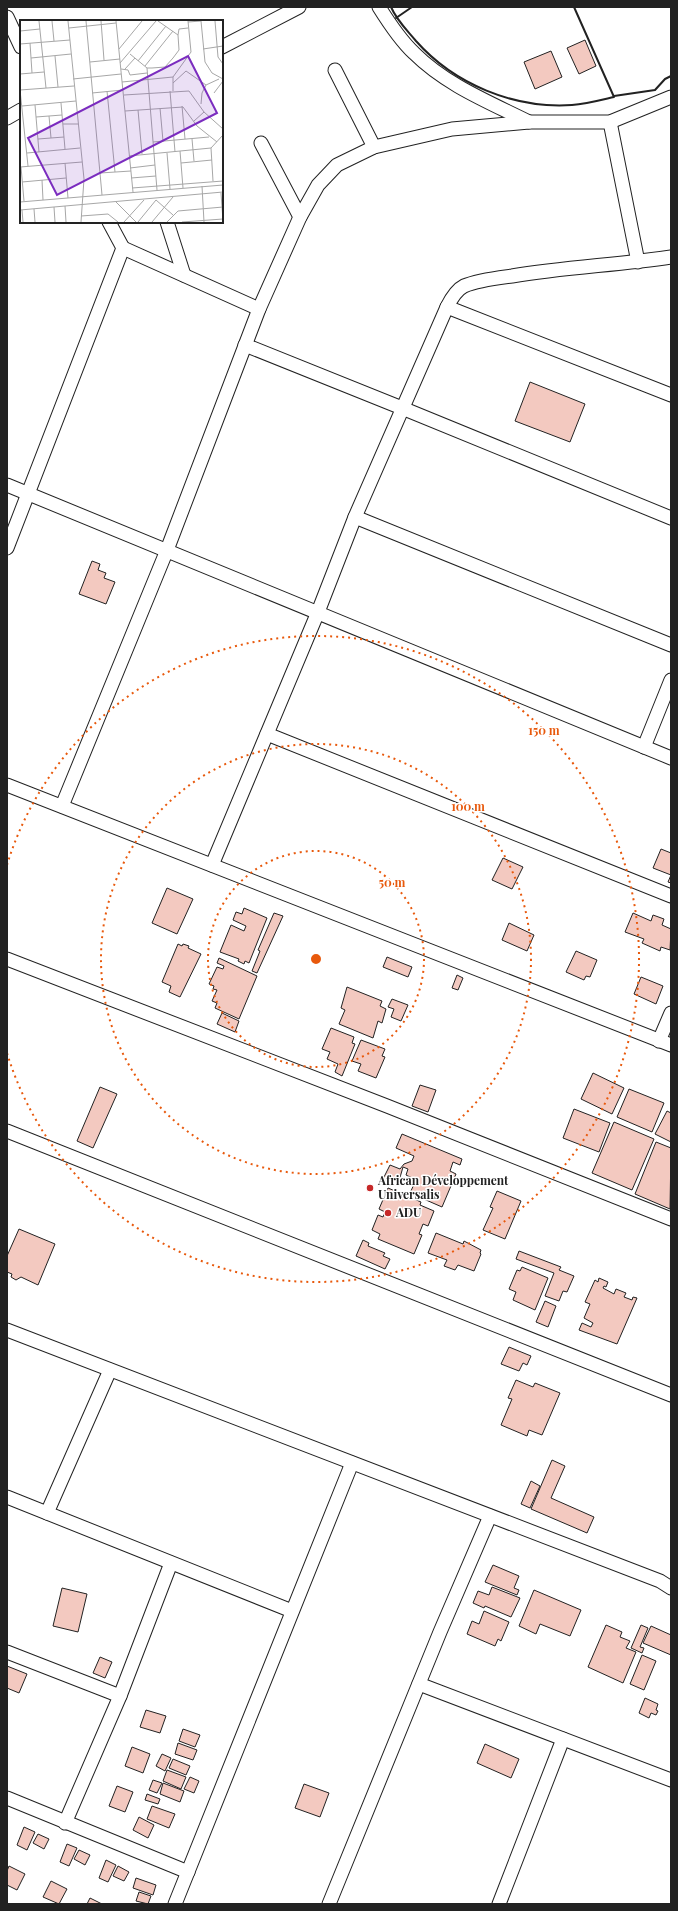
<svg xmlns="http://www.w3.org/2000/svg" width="678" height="1911" font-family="'Playfair Display',serif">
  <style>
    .building { fill: #f3c9c0; stroke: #222 }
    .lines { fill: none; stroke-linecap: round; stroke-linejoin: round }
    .minor-casing { stroke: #222; stroke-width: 15 }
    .minor { stroke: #fff; stroke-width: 13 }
    .wall { stroke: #222; stroke-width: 2 }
    .ring { fill: none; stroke: #e8590c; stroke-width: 2; stroke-dasharray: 2 4 }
    .poi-dot { fill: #c62828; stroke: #fff; stroke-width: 1.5 }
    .labels { text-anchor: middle; stroke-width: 3; stroke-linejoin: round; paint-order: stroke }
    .poi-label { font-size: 12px; font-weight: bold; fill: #222; stroke: #fff; text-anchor: start }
    .inset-road { fill: none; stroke: #a7a7a7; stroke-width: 1 }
    .view { fill: #7b2cbf; fill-opacity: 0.15; stroke: #7b2cbf; stroke-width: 2 }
    .inset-edge { fill: none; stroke: #222; stroke-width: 2 }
    .centre { fill: #e8590c; stroke: #fff; stroke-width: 2 }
    .ring-label { font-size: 12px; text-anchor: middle; font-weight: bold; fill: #e8590c; stroke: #fff; stroke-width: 3; stroke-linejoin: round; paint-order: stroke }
  </style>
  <rect width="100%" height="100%" fill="#fff"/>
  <g class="building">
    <path d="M585,40L596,66L579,74L567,48Z"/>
    <path d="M551,51L562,77L535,89L524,62Z"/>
    <path d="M530,382L585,404L570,442L515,421Z"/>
    <path d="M92,561L100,564L98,570L106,573L104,578L115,582L106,604L79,594Z"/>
    <path d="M661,849L671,853V883L668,882L671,875L653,868Z"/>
    <path d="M503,858L523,867L512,889L492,880Z"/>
    <path d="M167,888L193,899L177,934L152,923Z"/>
    <path d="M244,908L267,918L249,963L245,961L244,964L238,961L239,959L220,952L231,925L244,931L246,926L233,920L236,912L242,914Z"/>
    <path d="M274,913L283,916L257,973L252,971L260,951L258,950Z"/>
    <path d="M633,913L651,921L653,915L664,919L662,925L671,929L670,950L661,947L660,951L642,943L644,939L625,932Z"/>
    <path d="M509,923L534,935L527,951L502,940Z"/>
    <path d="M178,944L182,946L183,944L189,946L188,948L201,954L180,997L169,992L171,986L162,982Z"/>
    <path d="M576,951L597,960L590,977L586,976L584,980L566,972Z"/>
    <path d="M387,957L412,967L408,977L383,967Z"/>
    <path d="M219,958L257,976L239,1019L215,1008L217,1003L212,1001L217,990L213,989L214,986L209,984L217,967L223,969L224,966L217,963Z"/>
    <path d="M457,975L463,978L458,990L452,988Z"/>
    <path d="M641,977L663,986L656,1004L634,994Z"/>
    <path d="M347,987L382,1001L380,1006L386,1009L382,1023L378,1021L373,1038L339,1024L345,1010L341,1008Z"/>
    <path d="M392,999L408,1005L401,1021L391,1017L394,1009L388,1007Z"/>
    <path d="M222,1013L239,1021L235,1032L217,1024Z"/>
    <path d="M331,1028L354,1037L352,1043L355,1044L342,1076L335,1072L338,1064L327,1059L330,1052L322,1049Z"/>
    <path d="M361,1040L385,1049L382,1056L385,1057L376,1078L358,1071L361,1064L352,1061Z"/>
    <path d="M593,1073L624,1088L612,1114L581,1099Z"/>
    <path d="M420,1085L436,1090L428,1112L412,1106Z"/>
    <path d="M100,1087L117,1094L93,1148L77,1141Z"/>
    <path d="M629,1089L664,1103L652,1132L617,1117Z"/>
    <path d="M574,1109L610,1123L599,1152L563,1138Z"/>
    <path d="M667,1111L671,1113V1142L655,1134Z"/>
    <path d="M614,1122L654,1139L632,1190L592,1173Z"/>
    <path d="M402,1134L462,1159L460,1165L453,1162L450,1171L456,1174L442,1207L410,1193L416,1180L406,1175L408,1169L403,1167L399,1181L394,1179L391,1185L382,1181L390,1165L400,1169L404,1164L412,1161L414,1156L396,1148Z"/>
    <path d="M656,1142L671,1148L670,1209L635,1194Z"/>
    <path d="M388,1188L421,1202L420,1205L434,1211L428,1226L423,1224L419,1234L422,1235L414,1254L378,1239L380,1234L372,1230L378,1215L383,1217L385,1212L379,1209Z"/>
    <path d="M497,1191L521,1201L505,1239L483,1230L493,1208L490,1207Z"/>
    <path d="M19,1229L55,1244L38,1285L21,1277L16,1280L11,1277L12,1274L7,1272V1256Z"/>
    <path d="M436,1233L463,1244L464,1241L481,1250L480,1253L481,1254L474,1271L458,1265L455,1270L444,1266L447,1260L428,1253Z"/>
    <path d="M363,1240L369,1243L368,1246L385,1253L383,1256L390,1259L385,1269L356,1256Z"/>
    <path d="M519,1251L561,1267L559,1270L574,1276L567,1292L563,1291L559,1301L545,1296L554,1273L516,1259Z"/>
    <path d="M522,1267L548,1278L535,1310L513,1300L516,1292L509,1289L517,1270L520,1271Z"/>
    <path d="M599,1278L608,1282L606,1287L604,1286L603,1288L614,1294L616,1289L626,1293L624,1297L632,1300L633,1297L637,1298L617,1344L579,1330L582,1323L591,1327L593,1323L584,1318L590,1304L585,1302L595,1280L598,1282Z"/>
    <path d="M545,1301L556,1306L548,1327L536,1322Z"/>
    <path d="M509,1347L531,1356L527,1365L523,1363L519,1371L501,1364Z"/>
    <path d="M516,1380L533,1387L535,1383L560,1393L542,1435L529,1430L527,1436L501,1425L512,1399L508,1398Z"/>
    <path d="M552,1460L565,1466L551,1498L594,1517L587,1533L531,1509Z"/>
    <path d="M531,1481L540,1486L530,1508L521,1504Z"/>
    <path d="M493,1565L519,1576L514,1588L519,1590L517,1595L485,1582Z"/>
    <path d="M492,1587L520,1598L511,1617L485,1606L484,1608L473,1603L478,1591L489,1595Z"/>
    <path d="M62,1588L87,1594L78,1632L53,1626Z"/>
    <path d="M534,1590L581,1610L570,1636L540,1624L536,1634L519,1626Z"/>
    <path d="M484,1611L509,1622L501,1641L498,1639L495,1646L467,1634L472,1621L479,1624Z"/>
    <path d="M606,1625L622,1632L620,1637L630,1641L626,1648L636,1652L623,1683L588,1667Z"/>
    <path d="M641,1625L648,1628L640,1647L644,1648L642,1653L631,1648Z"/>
    <path d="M651,1626L671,1635V1655L643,1643Z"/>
    <path d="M642,1655L656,1661L644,1690L630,1684Z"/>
    <path d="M100,1657L112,1662L105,1678L93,1673Z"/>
    <path d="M7,1666L27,1674L19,1693L7,1688Z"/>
    <path d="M645,1698L658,1704L656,1710L658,1711L656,1715L651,1713L649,1718L639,1713Z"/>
    <path d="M146,1710L166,1716L160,1733L140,1727Z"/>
    <path d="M183,1729L200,1735L195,1747L179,1741Z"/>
    <path d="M178,1743L197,1750L193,1760L175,1754Z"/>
    <path d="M485,1744L519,1759L511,1778L477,1763Z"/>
    <path d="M132,1747L150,1754L143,1773L125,1766Z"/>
    <path d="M162,1754L171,1758L165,1771L156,1766Z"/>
    <path d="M173,1759L190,1766L186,1775L169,1768Z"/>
    <path d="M167,1770L186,1777L181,1789L163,1781Z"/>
    <path d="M190,1777L199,1781L194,1793L184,1789Z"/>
    <path d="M153,1780L162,1783L157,1793L149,1790Z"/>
    <path d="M163,1783L184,1791L180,1802L160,1794Z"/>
    <path d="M304,1784L329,1793L320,1817L295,1808Z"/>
    <path d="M117,1786L133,1792L125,1812L109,1806Z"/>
    <path d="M147,1794L160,1799L158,1804L145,1800Z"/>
    <path d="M152,1806L175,1814L169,1828L147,1819Z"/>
    <path d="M139,1817L154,1825L148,1838L133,1830Z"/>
    <path d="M24,1827L35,1832L27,1850L17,1845Z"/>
    <path d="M38,1834L49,1839L44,1849L33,1843Z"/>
    <path d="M67,1844L77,1848L69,1866L60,1862Z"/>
    <path d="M79,1850L90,1855L85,1865L74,1859Z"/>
    <path d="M106,1860L116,1865L108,1882L99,1878Z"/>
    <path d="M9,1866L25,1874L17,1890L7,1885V1871Z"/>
    <path d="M118,1866L129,1872L124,1881L113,1876Z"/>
    <path d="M136,1878L156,1885L153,1895L133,1888Z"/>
    <path d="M51,1881L67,1889L59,1904L43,1897Z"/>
    <path d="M139,1892L151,1896L148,1904L136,1901Z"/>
    <path d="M90,1898L102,1904H87Z"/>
  </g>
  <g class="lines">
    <defs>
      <g id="minor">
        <path d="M379,7C389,23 400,40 414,53C446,85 489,102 529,122"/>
        <path d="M7,17L21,47"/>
        <path d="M222,47L299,7"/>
        <path d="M335,70L374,147"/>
        <path d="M7,118L21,110"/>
        <path d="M610,122L638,262"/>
        <path d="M261,143L300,217"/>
        <path d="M167,222L184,275"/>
        <path d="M123,248L259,309"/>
        <path d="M447,307L671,395"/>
        <path d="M245,345L402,408L671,518"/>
        <path d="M7,485L671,758"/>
        <path d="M355,517L671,645"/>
        <path d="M7,548L123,248L109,222"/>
        <path d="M267,734L671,896"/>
        <path d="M644,747L671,680"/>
        <path d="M7,785L671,1045"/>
        <path d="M62,806L167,550L259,309L300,217L318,185L337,165L374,147L452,129L529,122H610L671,97"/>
        <path d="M212,865L318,612L355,517L447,307C451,299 456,290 464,286C478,280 497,278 512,276C565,267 618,265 671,257"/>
        <path d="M7,959L387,1106L671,1219"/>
        <path d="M659,1041L671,1013"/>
        <path d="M7,1131L671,1395"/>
        <path d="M7,1330L660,1581L671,1588"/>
        <path d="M7,1497L292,1611"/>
        <path d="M47,1513L110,1370"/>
        <path d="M7,1652L120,1696"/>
        <path d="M419,1684L671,1780"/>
        <path d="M7,1798L188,1872"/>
        <path d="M65,1823L120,1696L171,1563"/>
        <path d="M175,1904L352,1463"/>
        <path d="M329,1904L440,1632L490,1516"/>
        <path d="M499,1904L563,1739"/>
      </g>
    </defs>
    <use href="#minor" class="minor-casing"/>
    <use href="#minor" class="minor"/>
    <g class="wall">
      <path d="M391,7C397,21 407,30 416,41C454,84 514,109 572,105C586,104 601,100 614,97L574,7"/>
      <path d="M396,18L412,7"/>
      <path d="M614,96L655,90L665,79L671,76"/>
    </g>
  </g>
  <g class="ring">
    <circle cx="316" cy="959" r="108"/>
    <circle cx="316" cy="959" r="215"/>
    <path d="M7 865A323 323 0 1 1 7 1053"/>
  </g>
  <g class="poi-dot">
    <circle cx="370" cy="1188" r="4"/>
    <circle cx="388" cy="1213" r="4"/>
  </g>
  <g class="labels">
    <g class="poi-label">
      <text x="378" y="1185">African Développement<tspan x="378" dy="14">Universalis</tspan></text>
      <text x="396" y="1217">ADU</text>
    </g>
  </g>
  <g transform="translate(20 20)">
    <rect width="203" height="203" fill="#fff"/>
    <path class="inset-road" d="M19,1L26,68M32,1L34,21M48,1L64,159L61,202M66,1L82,175M81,1L84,40M96,1L113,172M181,1L185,42L192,53L203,59M195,1L198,37L203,44M168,2L181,1M49,8L96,3M0,11L20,9M158,15L159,9L168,8M10,23L12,53M0,24L50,20M99,29L122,1M183,29L203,26M110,34L127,48H132L145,47L153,38L159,30L158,15L138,1M35,36L38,67M11,38L51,34M118,41L146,6M70,42L100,39M100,43L136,1M125,46L153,11M127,48L137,170M101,49L108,50L110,55L127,53M105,49L115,38M0,54L24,52M153,57V71M53,59L101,54M102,62L153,57L171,32L168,1M153,63L166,51L186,65M0,70L8,146M0,70L54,66M87,71L95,152M150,71L155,132M72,73L103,70M194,73L203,61M104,75L169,71L184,92L203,109M41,83L45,129M181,84L182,73L186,65L199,59M15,85L19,132M2,86L56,81M162,86L165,119M140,88L143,121M118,90L122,134M105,91L163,87L177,106L197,122M29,96L31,118M16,97L42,95M174,101L184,92M43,104H58M18,119L44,117M172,119L174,141M133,122L189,117M191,128L193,161M160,131L163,168M7,133L60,128M147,133L150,169M109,136L191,128L203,115M45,143L48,178M161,143L192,140M0,147L62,142M1,147L4,181M110,148L135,145M80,153L111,151M111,158L136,156M22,160L23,180M2,162L46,158M182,166L184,202M112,168L203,161M201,173L203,201M136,180L153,195M0,182L203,165M96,182L116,202M45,186L46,202M34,187L35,202M14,189L15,202M0,190L203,172M2,190L3,202M61,196L88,194L98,202M104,202L124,180M118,202L136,180M132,202L153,177M147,202L158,191L203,187M162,202L203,199"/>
    <path class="view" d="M168,36L197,93L37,175L8,118Z"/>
    <rect width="203" height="203" class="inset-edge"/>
  </g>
  <circle cx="316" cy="959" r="6" class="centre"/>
  <g class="ring-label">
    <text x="544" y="735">150 m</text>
    <text x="468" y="811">100 m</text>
    <text x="392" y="887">50 m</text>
  </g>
  <rect width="678" height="1911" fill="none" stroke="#222222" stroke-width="16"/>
</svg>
